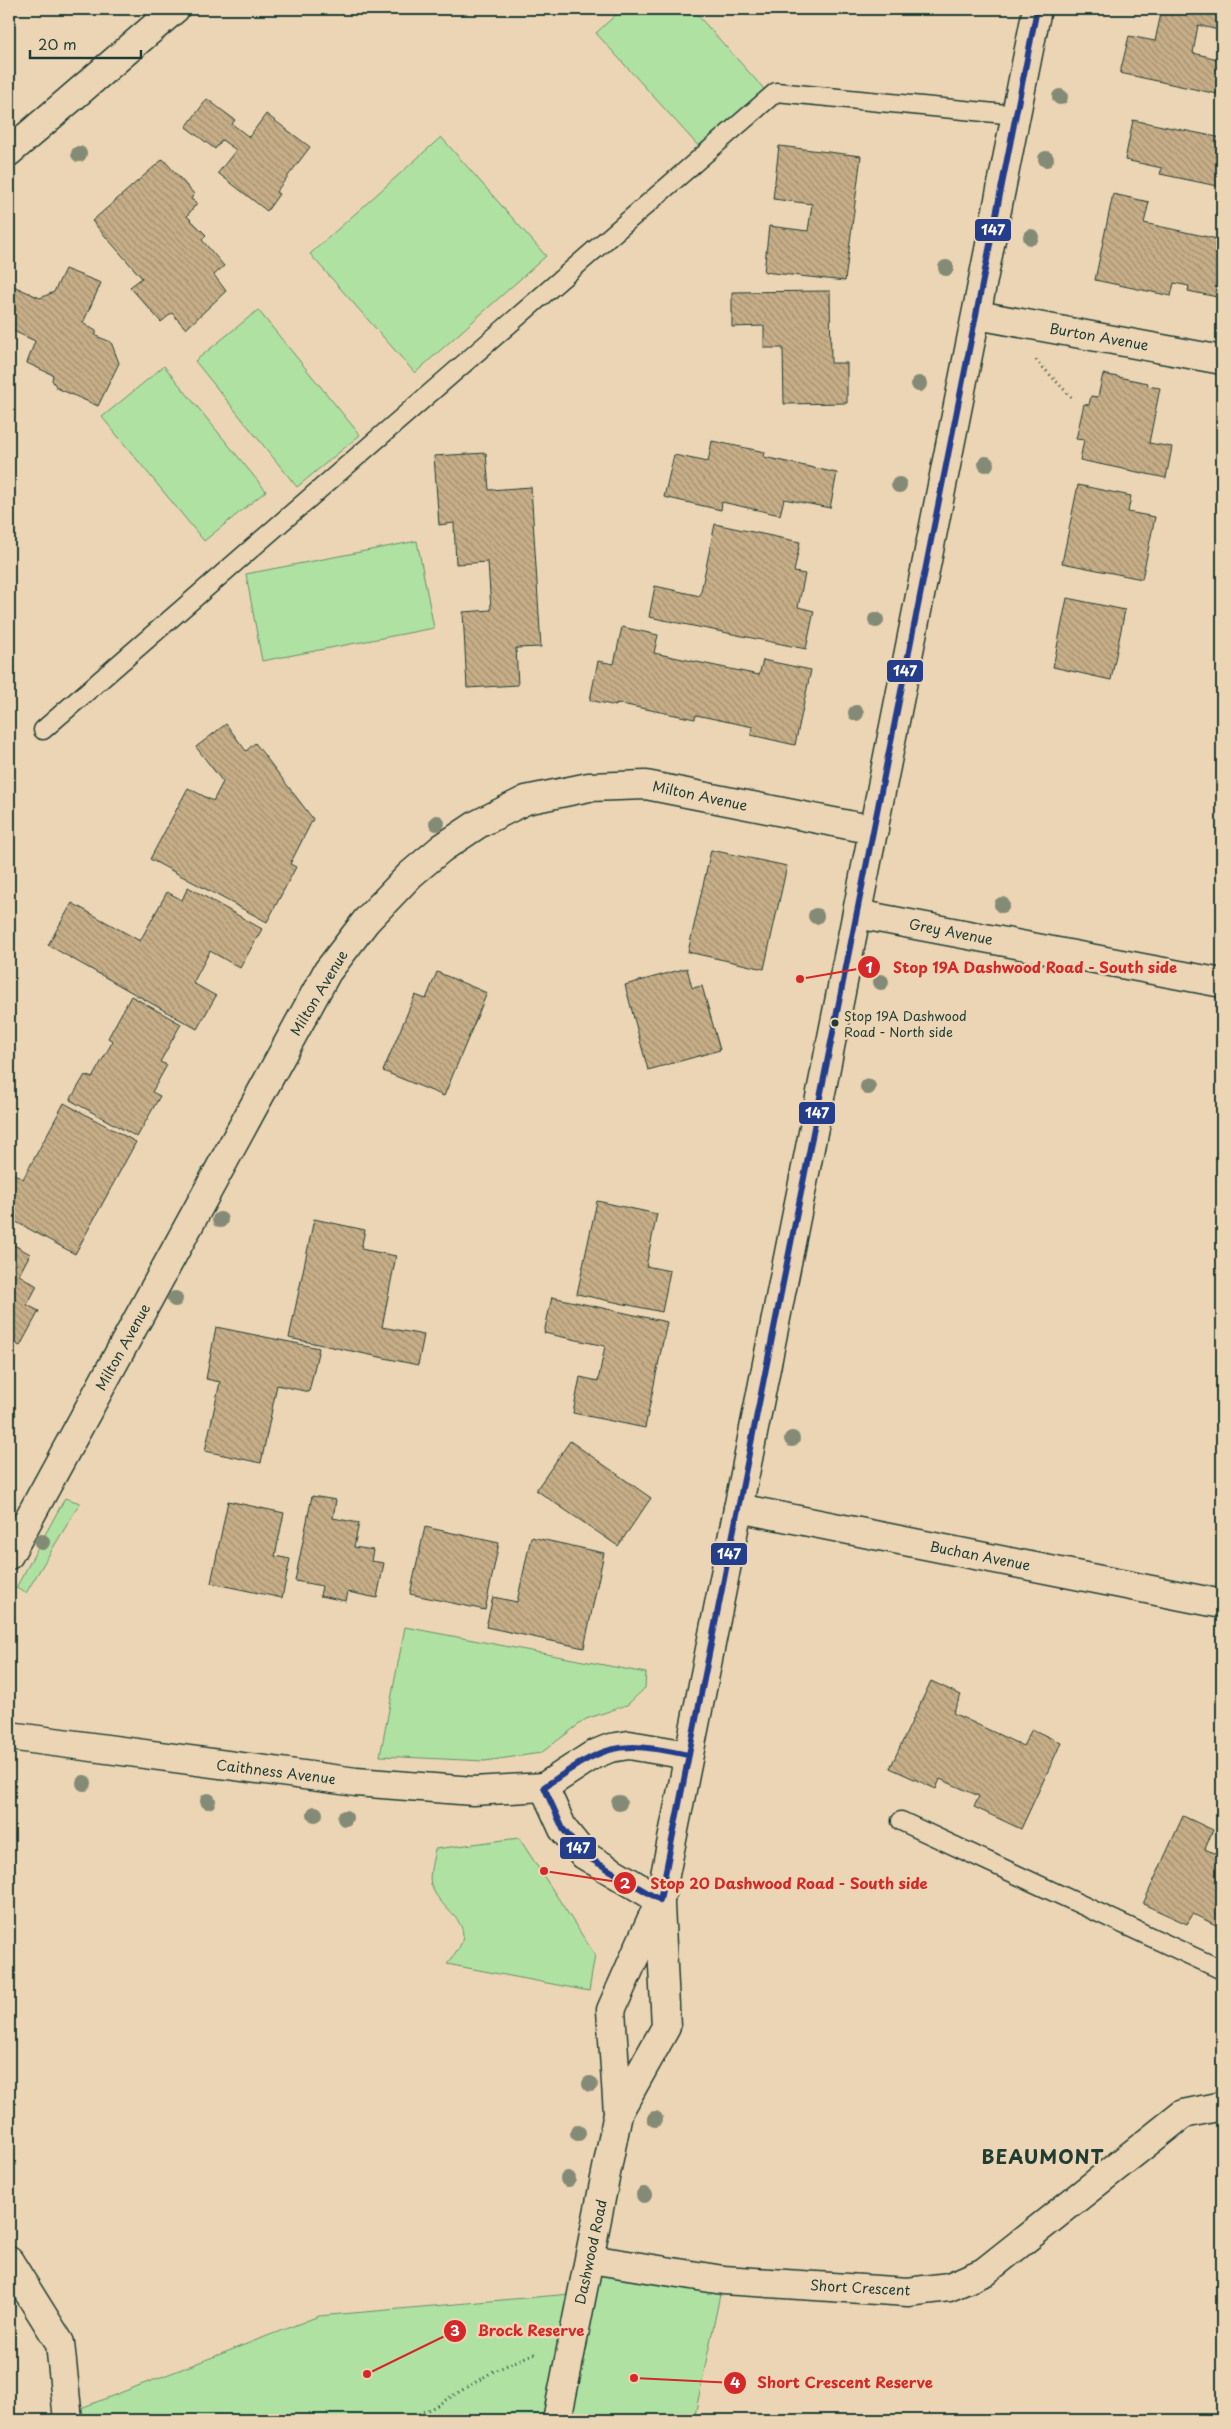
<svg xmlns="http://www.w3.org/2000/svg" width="1231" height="2429" font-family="'Playpen Sans',sans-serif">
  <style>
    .green { fill: #afe1a2; stroke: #678f6b }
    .building { fill: url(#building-back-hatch); stroke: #1f3d34 }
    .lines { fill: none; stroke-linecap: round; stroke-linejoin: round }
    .service-casing { stroke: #1f3d34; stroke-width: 21 }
    .minor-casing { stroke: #1f3d34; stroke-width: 31 }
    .tertiary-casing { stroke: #1f3d34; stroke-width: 31 }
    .path { stroke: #1f3d34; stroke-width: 3; stroke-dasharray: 1 4; stroke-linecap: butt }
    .service { stroke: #ecd5b4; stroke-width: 18 }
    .minor { stroke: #ecd5b4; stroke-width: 28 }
    .tertiary { stroke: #ecd5b4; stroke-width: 28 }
    .bus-1-casing { stroke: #ecd5b4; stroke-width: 10 }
    .bus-1 { stroke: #243e8c; stroke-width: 6 }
    .tree { fill: #838a74 }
    .bus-dot { fill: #1f3d34; stroke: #ecd5b4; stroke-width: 2 }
    .labels { text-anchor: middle; stroke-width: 5; stroke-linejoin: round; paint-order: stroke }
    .bus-label { font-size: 13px; fill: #1f3d34; stroke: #ecd5b4; text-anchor: start }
    .street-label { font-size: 14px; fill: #1f3d34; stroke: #ecd5b4 }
    .district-label { font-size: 19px; font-weight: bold; letter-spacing: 1px; fill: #1f3d34; stroke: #ecd5b4 }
    .leader { fill: none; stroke: #d62828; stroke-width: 2 }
    .callout-dot { fill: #d62828; stroke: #ecd5b4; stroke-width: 2 }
    .mark-label { font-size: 15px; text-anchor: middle; font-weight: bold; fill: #fff }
    .callout-label { font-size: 15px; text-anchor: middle; font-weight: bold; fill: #d62828; stroke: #ecd5b4; stroke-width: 5; stroke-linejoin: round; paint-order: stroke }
    .line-badge { stroke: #ecd5b4; stroke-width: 2 }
    .badge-label { font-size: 14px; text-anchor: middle; font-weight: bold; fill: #fff }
  </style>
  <defs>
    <pattern id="building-back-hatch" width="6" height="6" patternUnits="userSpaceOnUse" patternTransform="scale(1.25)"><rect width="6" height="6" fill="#c7ae88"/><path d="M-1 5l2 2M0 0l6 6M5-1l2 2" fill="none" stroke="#a18f70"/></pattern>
  </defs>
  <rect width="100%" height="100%" fill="#ecd5b4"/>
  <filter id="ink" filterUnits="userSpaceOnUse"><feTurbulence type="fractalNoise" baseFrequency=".02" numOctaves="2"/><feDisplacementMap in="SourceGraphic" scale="10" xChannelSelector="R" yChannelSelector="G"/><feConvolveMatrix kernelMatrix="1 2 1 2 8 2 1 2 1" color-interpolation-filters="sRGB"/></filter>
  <g filter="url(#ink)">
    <g class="green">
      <path d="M622,9H692L765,90L701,149L596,33Z"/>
      <path d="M441,137L546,256L415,373L310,254Z"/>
      <path d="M258,310L360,435L297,487L195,361Z"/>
      <path d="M164,366L266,491L204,541L102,417Z"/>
      <path d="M417,541L434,628L262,661L246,574Z"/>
      <path d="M65,1498L80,1503L26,1593L16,1588Z"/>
      <path d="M405,1627L646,1673L645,1688L627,1705L586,1719L541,1753L485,1761L380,1756Z"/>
      <path d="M519,1838L595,1955L589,1991L447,1964C486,1921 442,1918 431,1884C428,1875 434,1858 435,1849Z"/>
      <path d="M590,2259L723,2280L694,2420H68V2413L319,2316L582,2293Z"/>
    </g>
    <g class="building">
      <path d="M1162,9H1222V31L1198,25L1193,53L1222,60V95L1120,73L1129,36L1155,41Z"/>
      <path d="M207,99L235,120L232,124L249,137L266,114L310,147L276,192L279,194L267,211L218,173L236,150L222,140L215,149L186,127Z"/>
      <path d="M1133,120L1222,138V187L1160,174L1162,168L1125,160Z"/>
      <path d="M779,146L861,156L845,281L764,272L769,226L808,231L812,204L773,199Z"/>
      <path d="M163,159L194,194L191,199L197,203L187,216L206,235L202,240L224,266L214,275L226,291L186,329L172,313L161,322L130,287L142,278L92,221Z"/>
      <path d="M1113,194L1149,202L1144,223L1222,240V298L1188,291L1189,286L1174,283L1171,296L1095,280Z"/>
      <path d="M65,269L101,283L83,323L96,331V336L111,342L119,363L98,406L57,388L52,380L53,375L27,363L35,341L9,329V284L40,298L54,292Z"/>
      <path d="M830,291L831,363H847V403L784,404L783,348H764V326L732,327V292Z"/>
      <path d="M1103,374L1148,383L1147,386L1160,388L1149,443L1172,447L1166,478L1080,460L1084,440L1076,439L1084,404L1089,405L1091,396L1098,397Z"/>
      <path d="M712,441L765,452L764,457L837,473L830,508L784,499L780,515L722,502L721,510L664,497L674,455L708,462Z"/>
      <path d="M486,453L489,490L531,487L541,647L516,648L518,685L467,688L463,612L491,610L488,562L456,564L454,523L439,525L434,456Z"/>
      <path d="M1078,485L1131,496L1128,512L1155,517L1142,579L1062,563Z"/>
      <path d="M715,524L800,542L794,572L805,574L798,607L814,611L806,649L649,617L655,586L700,596Z"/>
      <path d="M1067,598L1125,610L1111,680L1053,667Z"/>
      <path d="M622,627L658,635L654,653L759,675L763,660L811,670L795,745L751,735L753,727L696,715L695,719L616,703V706L590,700L598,661L614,664Z"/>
      <path d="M1222,666V697L1216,696Z"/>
      <path d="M226,724L246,751L255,743L313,819L290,864L296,867L267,922L150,859L188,788L213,801L223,782L196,747Z"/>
      <path d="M711,850L787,866L764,969L688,952Z"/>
      <path d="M188,887L262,929L240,968L210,951L193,983L216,996L197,1029L48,945L72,903L140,941L167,892L182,900Z"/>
      <path d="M687,968L692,988L702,986L720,1050L648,1070L625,985Z"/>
      <path d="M437,972L487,993L444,1096L383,1071L415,995L426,999Z"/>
      <path d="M131,996L181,1024L160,1062L167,1065L152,1092L160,1096L137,1137L70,1100L85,1075L92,1078L113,1041L108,1038Z"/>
      <path d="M64,1103L136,1142L75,1254L9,1218V1171L23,1179Z"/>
      <path d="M597,1201L657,1214L646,1266L670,1271L662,1312L577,1294Z"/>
      <path d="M314,1219L365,1230L361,1249L396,1256L382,1327L424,1335L418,1365L289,1338Z"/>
      <path d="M9,1242L30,1254L19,1275L37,1286L27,1305L39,1311L20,1346L9,1340Z"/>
      <path d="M552,1297L667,1322L645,1428L573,1413L580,1377L598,1381L605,1346L544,1333Z"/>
      <path d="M216,1327L319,1348L309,1392L277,1385L261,1463L205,1451L220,1382L206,1379Z"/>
      <path d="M570,1441L651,1498L618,1546L536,1490Z"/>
      <path d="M312,1496L336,1500L333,1518L359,1523L354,1547L373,1550L371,1561L384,1563L377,1598L348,1592L346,1601L320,1596L322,1586L295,1581Z"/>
      <path d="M228,1501L284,1513L275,1556L290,1559L282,1598L211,1583Z"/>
      <path d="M425,1527L499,1543L485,1610L410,1594Z"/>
      <path d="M531,1537L604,1553L584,1648L486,1627L493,1597L517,1602Z"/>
      <path d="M931,1681L961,1695L953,1713L1023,1746L1032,1729L1061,1743L1021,1829L974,1807L979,1796L940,1779L936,1789L890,1768Z"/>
      <path d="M1183,1816L1213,1830L1205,1849L1222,1857V1928L1193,1914L1187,1924L1143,1904Z"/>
    </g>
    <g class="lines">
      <defs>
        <g id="service">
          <path d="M43,730L776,92L1016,115"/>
          <path d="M901,1821L1222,1970"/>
        </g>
        <g id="minor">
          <path d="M9,152L175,9"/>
          <path d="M977,315L1222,360"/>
          <path d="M857,914L1222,983"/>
          <path d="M738,1508L1222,1604"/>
          <path d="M9,1555L327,972L366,921L410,875L442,848L478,824L526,800L589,787L646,785L874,830"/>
          <path d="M9,1736L356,1782L473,1791L544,1787L593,1755L610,1748L629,1745L688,1755"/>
          <path d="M544,1787L563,1829L584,1855L660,1900"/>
          <path d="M590,2259L723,2280L908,2292L949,2287L984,2272L1183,2114L1222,2106"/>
          <path d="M9,2261L60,2343L68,2420"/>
        </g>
        <g id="tertiary">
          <path d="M618,2113L666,2027L660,1905"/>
          <path d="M557,2420L618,2113L611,2010L660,1900L1037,9"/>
        </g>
      </defs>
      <use href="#service" class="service-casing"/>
      <use href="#minor" class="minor-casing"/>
      <use href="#tertiary" class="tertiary-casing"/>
      <g class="path">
        <path d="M1036,360L1072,398"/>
        <path d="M405,2420L434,2407L494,2371L537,2352"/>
      </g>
      <use href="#service" class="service"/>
      <use href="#minor" class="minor"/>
      <use href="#tertiary" class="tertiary"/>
      <defs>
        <path id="bus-1" d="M688,1755C615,1739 604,1746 544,1787L563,1829L584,1855L660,1900L1037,9"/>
      </defs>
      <use href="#bus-1" class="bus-1-casing"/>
      <use href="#bus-1" class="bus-1"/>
    </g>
    <g class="tree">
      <circle cx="1060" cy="97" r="8"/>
      <circle cx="79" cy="154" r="8"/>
      <circle cx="1046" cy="159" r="8"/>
      <circle cx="1031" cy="237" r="8"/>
      <circle cx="946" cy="268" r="8"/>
      <circle cx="919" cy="384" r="8"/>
      <circle cx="986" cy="464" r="8"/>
      <circle cx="899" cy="485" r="8"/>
      <circle cx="876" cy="620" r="8"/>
      <circle cx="856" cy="713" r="8"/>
      <circle cx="437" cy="823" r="8"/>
      <circle cx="1002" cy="905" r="8"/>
      <circle cx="816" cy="916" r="8"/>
      <circle cx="881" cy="982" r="8"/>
      <circle cx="868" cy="1087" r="8"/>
      <circle cx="220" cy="1220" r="8"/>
      <circle cx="175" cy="1299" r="8"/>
      <circle cx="792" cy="1439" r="8"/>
      <circle cx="42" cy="1542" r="8"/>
      <circle cx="84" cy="1783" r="8"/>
      <circle cx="208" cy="1801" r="8"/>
      <circle cx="619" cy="1803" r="8"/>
      <circle cx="315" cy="1814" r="8"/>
      <circle cx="345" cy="1818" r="8"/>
      <circle cx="590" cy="2084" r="8"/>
      <circle cx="655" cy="2119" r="8"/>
      <circle cx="578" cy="2133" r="8"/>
      <circle cx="568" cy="2179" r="8"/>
      <circle cx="644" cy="2195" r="8"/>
    </g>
  </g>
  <circle class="bus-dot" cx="835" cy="1023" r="4.5"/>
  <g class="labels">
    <g class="bus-label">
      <text x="844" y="1021">Stop 19A Dashwood<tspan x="844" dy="16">Road - North side</tspan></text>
    </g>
    <g class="street-label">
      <text transform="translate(1099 337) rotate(10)" y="5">Burton Avenue</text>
      <text transform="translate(700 796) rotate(12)" y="5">Milton Avenue</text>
      <text transform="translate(951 932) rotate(11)" y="5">Grey Avenue</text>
      <text transform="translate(319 993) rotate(-59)" y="5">Milton Avenue</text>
      <text transform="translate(123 1347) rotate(-61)" y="5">Milton Avenue</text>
      <text transform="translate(980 1556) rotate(11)" y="5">Buchan Avenue</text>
      <text transform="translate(276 1772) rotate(7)" y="5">Caithness Avenue</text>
      <text transform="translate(591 2252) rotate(-78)" y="5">Dashwood Road</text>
      <text transform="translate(860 2288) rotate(3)" y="5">Short Crescent</text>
    </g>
    <g class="district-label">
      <text x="1043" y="2164">BEAUMONT</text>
    </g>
  </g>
  <path class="leader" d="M800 979L869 967M544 1871L625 1883M367 2374L455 2331M634 2378L735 2383"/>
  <g class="callout-dot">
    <circle cx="800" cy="979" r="5"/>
    <circle cx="544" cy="1871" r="5"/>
    <circle cx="367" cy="2374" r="5"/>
    <circle cx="634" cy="2378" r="5"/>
    <circle cx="869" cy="967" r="12"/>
    <circle cx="625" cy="1883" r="12"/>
    <circle cx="455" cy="2331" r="12"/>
    <circle cx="735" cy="2383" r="12"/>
  </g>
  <g class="mark-label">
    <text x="869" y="973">1</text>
    <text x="625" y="1889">2</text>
    <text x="455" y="2336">3</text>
    <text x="735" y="2388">4</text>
  </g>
  <g class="callout-label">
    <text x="1035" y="973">Stop 19A Dashwood Road - South side</text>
    <text x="789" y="1889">Stop 20 Dashwood Road - South side</text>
    <text x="531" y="2336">Brock Reserve</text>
    <text x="845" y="2388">Short Crescent Reserve</text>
  </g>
  <g class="line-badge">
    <rect x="974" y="218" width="38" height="24" rx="5" fill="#243e8c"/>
    <rect x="886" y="659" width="38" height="24" rx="5" fill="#243e8c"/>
    <rect x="798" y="1101" width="38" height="24" rx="5" fill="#243e8c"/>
    <rect x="710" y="1542" width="38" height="24" rx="5" fill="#243e8c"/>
    <rect x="559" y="1836" width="38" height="24" rx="5" fill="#243e8c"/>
  </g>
  <g class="badge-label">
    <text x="993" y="235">147</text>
    <text x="905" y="676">147</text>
    <text x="817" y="1118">147</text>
    <text x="729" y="1559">147</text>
    <text x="578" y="1853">147</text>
  </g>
  <rect width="1231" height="2429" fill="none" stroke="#ecd5b4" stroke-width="30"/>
  <rect x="15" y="15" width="1201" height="2399" fill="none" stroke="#1f3d34" stroke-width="2" filter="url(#ink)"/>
  <path d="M30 50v8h111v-8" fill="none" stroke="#1f3d34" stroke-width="2.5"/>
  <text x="38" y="50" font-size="15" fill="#1f3d34" stroke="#ecd5b4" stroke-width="4" paint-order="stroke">20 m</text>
</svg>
